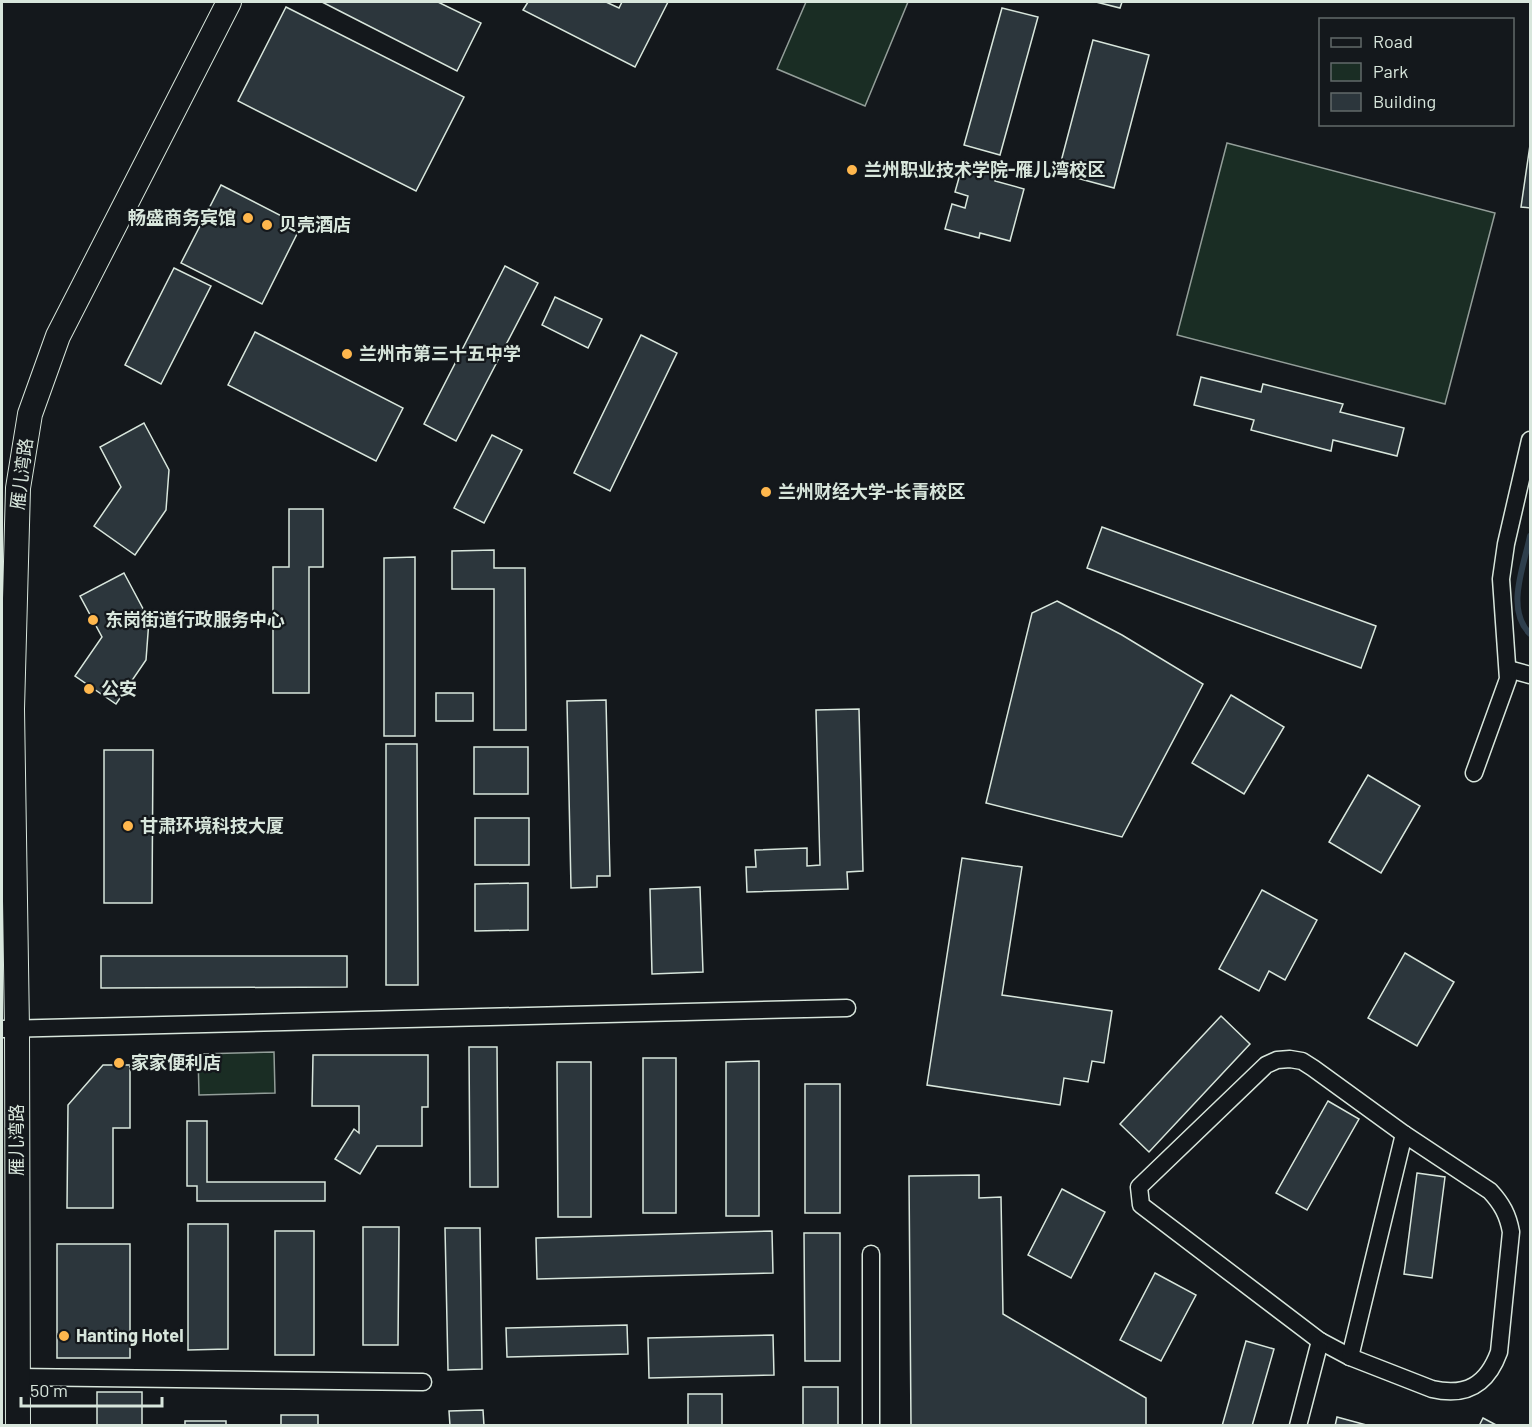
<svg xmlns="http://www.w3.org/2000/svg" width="1532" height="1427" font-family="Barlow,'Noto Sans SC',sans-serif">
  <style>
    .green { fill: #1a2d24; stroke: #939e99; stroke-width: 1.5 }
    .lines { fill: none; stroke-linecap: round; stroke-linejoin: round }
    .stream { stroke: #2f3f4d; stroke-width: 6 }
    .building { fill: #2c363c; stroke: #d8e6dc; stroke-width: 1.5 }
    .street-casing { stroke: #d8e6dc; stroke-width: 19 }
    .secondary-casing { stroke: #d8e6dc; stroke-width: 26 }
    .street { stroke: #14181c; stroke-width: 16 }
    .secondary { stroke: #14181c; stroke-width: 24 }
    .poi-dot { fill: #ffb74d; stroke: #14181c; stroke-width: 2 }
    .labels { text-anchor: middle; stroke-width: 4.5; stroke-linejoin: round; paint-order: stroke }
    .poi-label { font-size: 18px; font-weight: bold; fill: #d8e6dc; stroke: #14181c; text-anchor: start }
    .street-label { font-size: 18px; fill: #d8e6dc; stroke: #14181c }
  </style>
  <rect width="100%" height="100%" fill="#14181c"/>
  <g class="green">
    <path d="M806,2H908L865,106L777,69Z"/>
    <path d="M1227,143L1495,213L1445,404L1177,335Z"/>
    <path d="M274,1052L275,1093L199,1095L198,1054Z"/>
  </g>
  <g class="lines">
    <path class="stream" d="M1530,536C1524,566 1505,609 1530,634"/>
  </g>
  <g class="building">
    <path d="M322,2H438L481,23L457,71Z"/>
    <path d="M528,2H606L619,8L622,2H668L635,67L523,10Z"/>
    <path d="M1096,2H1122L1120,8Z"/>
    <path d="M286,7L464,97L416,191L238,101Z"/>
    <path d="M1002,8L1038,17L1000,155L964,145Z"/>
    <path d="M1093,40L1149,55L1114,188L1058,173Z"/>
    <path d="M1530,145V208L1521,207Z"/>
    <path d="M962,167L996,176L995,181L1024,189L1010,241L980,233L979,238L945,229L952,204L965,208L968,196L955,192Z"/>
    <path d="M221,185L301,226L262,304L181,263Z"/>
    <path d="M505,266L538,283L456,441L424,424Z"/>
    <path d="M174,268L211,286L161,384L125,365Z"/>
    <path d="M555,297L602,319L588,348L542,325Z"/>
    <path d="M255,332L403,408L376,461L228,385Z"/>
    <path d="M641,335L677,353L610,491L574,473Z"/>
    <path d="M1201,377L1261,392L1263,384L1343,404L1340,412L1404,428L1397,456L1333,440L1331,451L1251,430L1254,420L1194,405Z"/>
    <path d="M144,423L169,470L166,510L135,555L94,526L121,487L100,447Z"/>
    <path d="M492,435L522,450L484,523L454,508Z"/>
    <path d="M289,509H323V567H309V693H273V567H289Z"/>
    <path d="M1102,527L1376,626L1361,668L1087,568Z"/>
    <path d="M494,550V568H525L526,730H494V589H452V551Z"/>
    <path d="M415,557V736H384V558Z"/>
    <path d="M124,573L149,620L146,660L116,704L75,676L102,637L80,596Z"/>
    <path d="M1057,601L1122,635L1203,684L1122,837L986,803L1032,613Z"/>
    <rect x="436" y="693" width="37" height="28"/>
    <path d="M1231,695L1284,727L1244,794L1192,763Z"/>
    <path d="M606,700L610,876H597V887L571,888L567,701Z"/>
    <path d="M859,709L863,871L847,872L848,889L747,892L746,867H756L755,850L807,848V866L820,865L816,710Z"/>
    <path d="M386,744H417L418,985H386Z"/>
    <rect x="474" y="747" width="54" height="47"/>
    <path d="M104,750H153L152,903H104Z"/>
    <path d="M1368,775L1420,806L1381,873L1329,842Z"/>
    <rect x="475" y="818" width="54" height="47"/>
    <path d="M962,858L1022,867L1002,995L1112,1011L1104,1063L1092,1061L1088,1082L1064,1078L1060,1105L927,1085Z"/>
    <path d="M528,883V930L475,931V884Z"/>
    <path d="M700,887L703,972L652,974L650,889Z"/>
    <path d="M1262,890L1317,920L1285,980L1269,971L1259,991L1219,969Z"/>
    <path d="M1405,953L1454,982L1417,1046L1368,1018Z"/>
    <path d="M101,956H347V987L101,988Z"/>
    <path d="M1221,1016L1250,1044L1149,1152L1120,1124Z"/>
    <path d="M469,1047H497L498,1187H470Z"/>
    <path d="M313,1055H428V1107H422V1146H377L360,1174L335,1159L354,1129L359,1133V1106H312Z"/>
    <rect x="643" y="1058" width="33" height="155"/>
    <path d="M759,1061V1216H726V1062Z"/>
    <path d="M557,1062H591V1217H558Z"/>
    <path d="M103,1065H130V1128H113V1208H67L68,1105Z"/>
    <rect x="805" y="1084" width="35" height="129"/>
    <path d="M1328,1101L1359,1119L1307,1210L1276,1193Z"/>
    <path d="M187,1121H207V1182H325V1201H197V1186H187Z"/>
    <path d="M1417,1173L1445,1177L1432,1278L1404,1274Z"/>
    <path d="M979,1175V1198L1001,1197L1003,1314L1146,1398V1426H911L909,1176Z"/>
    <path d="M1062,1189L1105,1212L1071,1278L1028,1255Z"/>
    <path d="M188,1224H228V1349L188,1350Z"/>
    <path d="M363,1227H399L398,1345H363Z"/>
    <path d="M445,1228H480L482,1369L448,1370Z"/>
    <rect x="275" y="1231" width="39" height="124"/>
    <path d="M772,1231L773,1273L537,1279L536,1238Z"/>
    <path d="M804,1233H840V1361H805Z"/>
    <rect x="57" y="1244" width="73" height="114"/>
    <path d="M1155,1273L1196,1295L1161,1361L1120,1340Z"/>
    <path d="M627,1325L628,1354L507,1357L506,1328Z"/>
    <path d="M773,1335L774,1375L649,1378L648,1338Z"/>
    <path d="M1246,1341L1274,1349L1252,1426H1222Z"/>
    <rect x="803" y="1387" width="35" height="39"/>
    <rect x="97" y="1392" width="45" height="34"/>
    <rect x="688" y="1394" width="34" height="32"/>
    <path d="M483,1410L484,1426H450L449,1411Z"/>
    <rect x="281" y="1415" width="37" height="11"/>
    <path d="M1337,1417L1370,1426H1335Z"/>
    <path d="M1483,1418L1498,1426H1479Z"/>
    <rect x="185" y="1421" width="41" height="5"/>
  </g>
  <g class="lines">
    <defs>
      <g id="street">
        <path d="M1508,669L1530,675"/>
        <path d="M1474,773L1508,679L1501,579L1506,544L1530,440"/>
        <path d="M2,1029L847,1008"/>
        <path d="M1290,1059L1302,1061L1313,1068L1404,1134L1490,1191C1502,1204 1508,1215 1511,1232L1499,1352C1487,1385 1466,1397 1432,1389L1350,1357L1320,1341L1141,1205L1139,1187L1266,1065L1277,1060Z"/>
        <path d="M1350,1357L1404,1134"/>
        <path d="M17,1377L423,1382"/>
        <path d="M871,1426V1254"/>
        <path d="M1298,1426L1320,1341"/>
      </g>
      <path id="secondary" d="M18,1426L17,1028L12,709L18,488L30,414L58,336L229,2"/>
    </defs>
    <use href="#street" class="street-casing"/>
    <use href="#secondary" class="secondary-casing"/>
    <use href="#street" class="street"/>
    <use href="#secondary" class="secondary"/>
  </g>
  <g class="poi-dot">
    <circle cx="852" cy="170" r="6"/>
    <circle cx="248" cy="218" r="6"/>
    <circle cx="267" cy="225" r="6"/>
    <circle cx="347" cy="354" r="6"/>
    <circle cx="766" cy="492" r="6"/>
    <circle cx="93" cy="620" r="6"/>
    <circle cx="89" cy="689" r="6"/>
    <circle cx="128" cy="826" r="6"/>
    <circle cx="119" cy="1063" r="6"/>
    <circle cx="64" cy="1336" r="6"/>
  </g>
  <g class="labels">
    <g class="poi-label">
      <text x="864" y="176">兰州职业技术学院-雁儿湾校区</text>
      <text x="236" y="224" text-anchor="end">畅盛商务宾馆</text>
      <text x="279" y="231">贝壳酒店</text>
      <text x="359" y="360">兰州市第三十五中学</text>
      <text x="778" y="498">兰州财经大学-长青校区</text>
      <text x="105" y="626">东岗街道行政服务中心</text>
      <text x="101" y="695">公安</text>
      <text x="140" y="832">甘肃环境科技大厦</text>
      <text x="131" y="1069">家家便利店</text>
      <text x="76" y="1342">Hanting Hotel</text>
    </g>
    <g class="street-label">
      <text transform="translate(22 474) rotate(-83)" y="6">雁儿湾路</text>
      <text transform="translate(17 1140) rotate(-90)" y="6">雁儿湾路</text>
    </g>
  </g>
  <rect width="1532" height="1427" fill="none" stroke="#d8e6dc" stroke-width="6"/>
  <rect x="1319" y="18" width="195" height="108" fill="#14181c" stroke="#626a69" stroke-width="1.5"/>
  <rect x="1331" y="38" width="30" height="9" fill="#14181c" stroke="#626a69" stroke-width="1.5"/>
  <text x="1373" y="48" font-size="18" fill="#d8e6dc">Road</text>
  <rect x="1331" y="63" width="30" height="18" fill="#1a2d24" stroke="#626a69" stroke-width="1.5"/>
  <text x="1373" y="78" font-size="18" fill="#d8e6dc">Park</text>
  <rect x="1331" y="93" width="30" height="18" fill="#2c363c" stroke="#626a69" stroke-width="1.5"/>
  <text x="1373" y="108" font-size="18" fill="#d8e6dc">Building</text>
  <path d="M21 1397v9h141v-9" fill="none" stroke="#d8e6dc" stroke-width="3"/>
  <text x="30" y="1397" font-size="18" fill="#d8e6dc" stroke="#14181c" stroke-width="4.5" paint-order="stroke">50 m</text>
</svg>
